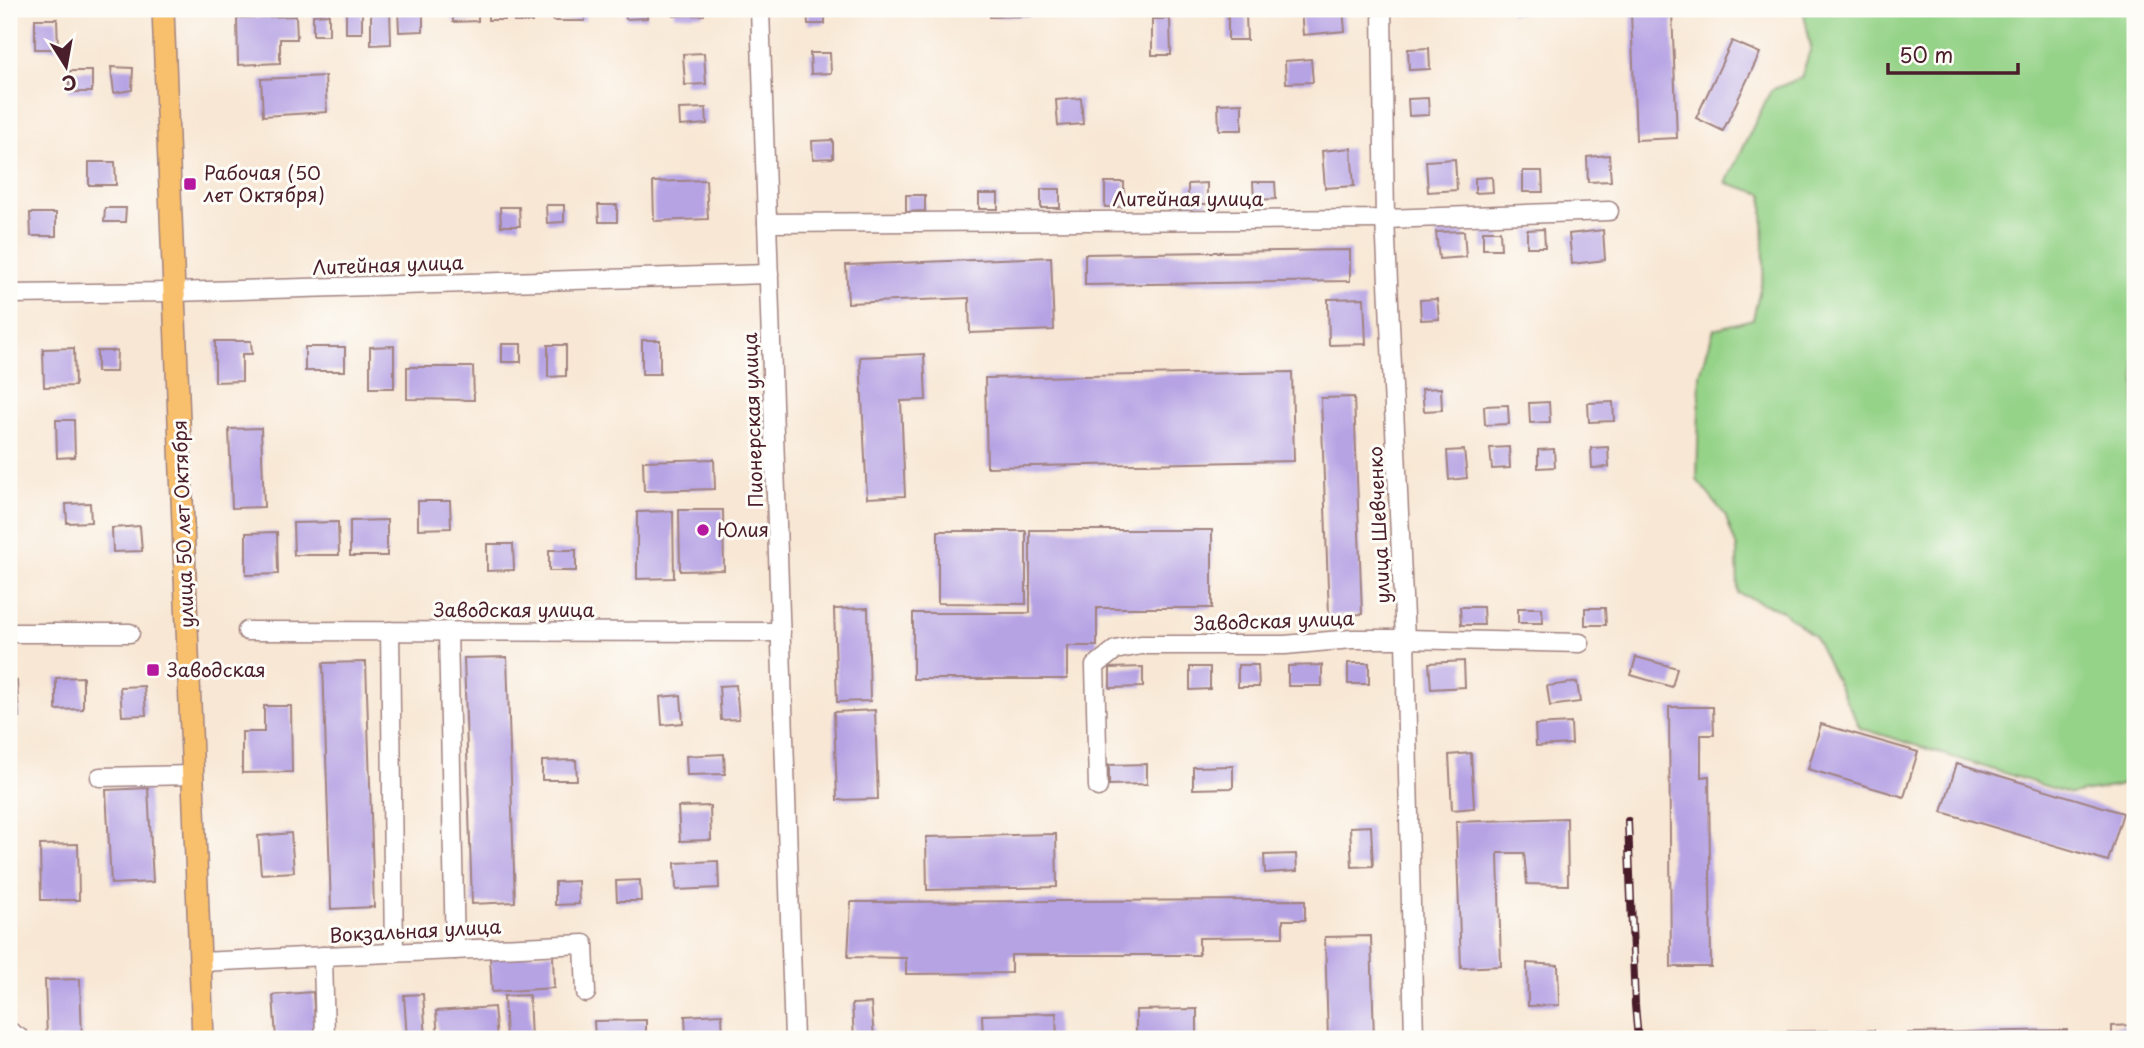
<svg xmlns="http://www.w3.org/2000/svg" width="2144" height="1048" font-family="'Playpen Sans',sans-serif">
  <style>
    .green { fill: #95d388; stroke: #70795a; stroke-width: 2 }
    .building { fill: #b6a3e4 }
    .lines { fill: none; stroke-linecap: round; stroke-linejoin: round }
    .minor-casing { stroke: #a18380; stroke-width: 21 }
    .major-casing { stroke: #a18380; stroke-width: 24 }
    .minor { stroke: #fff; stroke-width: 18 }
    .major { stroke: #f8bf6c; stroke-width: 21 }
    .rail-casing { stroke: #4a1f2b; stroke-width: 8 }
    .rail { stroke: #fdfcf7; stroke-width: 5; stroke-dasharray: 16; stroke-linecap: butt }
    .poi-dot { fill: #b5179e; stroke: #fdfcf7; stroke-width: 2.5 }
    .labels { text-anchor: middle; stroke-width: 6; stroke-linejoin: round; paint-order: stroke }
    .poi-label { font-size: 19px; fill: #4a1f2b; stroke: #fdfcf7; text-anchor: start }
    .street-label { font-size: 19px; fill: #4a1f2b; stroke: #fdfcf7 }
  </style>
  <rect width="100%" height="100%" fill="#fdfcf7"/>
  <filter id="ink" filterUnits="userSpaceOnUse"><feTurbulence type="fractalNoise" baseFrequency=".0143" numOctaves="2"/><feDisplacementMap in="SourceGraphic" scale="14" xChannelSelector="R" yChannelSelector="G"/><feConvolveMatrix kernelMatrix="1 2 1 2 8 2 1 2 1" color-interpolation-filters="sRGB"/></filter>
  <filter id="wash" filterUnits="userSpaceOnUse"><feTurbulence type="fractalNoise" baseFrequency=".00686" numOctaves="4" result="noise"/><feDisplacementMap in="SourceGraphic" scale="28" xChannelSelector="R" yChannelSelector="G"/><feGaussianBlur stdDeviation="1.57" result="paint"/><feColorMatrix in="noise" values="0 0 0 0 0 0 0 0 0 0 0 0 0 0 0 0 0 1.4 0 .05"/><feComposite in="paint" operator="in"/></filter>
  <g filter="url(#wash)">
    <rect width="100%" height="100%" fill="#f8e7d4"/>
    <path class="green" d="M1803,9H2135V777L2118,786L2071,794L1860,728L1814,636L1782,611L1738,593L1737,548L1725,515L1697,480L1700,374L1714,329L1753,319L1764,271L1763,194L1726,183L1771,90L1801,78L1811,47Z"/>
    <g id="blocks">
      <g class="building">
        <rect x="346" y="9" width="16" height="24"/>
        <path d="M371,9H390L391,44L371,45Z"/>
        <path d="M398,9H423V31L399,32Z"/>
        <path d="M453,9H478V21L453,22Z"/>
        <rect x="488" y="9" width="17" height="11"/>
        <rect x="514" y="9" width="18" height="13"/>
        <rect x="553" y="9" width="32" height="12"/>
        <path d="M625,9H647V18L626,19Z"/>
        <path d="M674,9H704V15L674,16Z"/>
        <path d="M807,9H825V24H808Z"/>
        <path d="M990,9H1031V16L990,17Z"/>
        <path d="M1301,9H1343L1345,31L1303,35Z"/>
        <path d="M1510,9H1545V12L1510,14Z"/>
        <path d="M1672,11L1677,138L1636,140L1631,13Z"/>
        <path d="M329,14V35H313V15Z"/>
        <path d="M1246,15L1247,40H1228V16Z"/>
        <path d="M296,16L297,39H280V63L238,65L237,18Z"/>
        <path d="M35,19H57L58,49H35Z"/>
        <path d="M1152,19H1170L1171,55H1152Z"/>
        <path d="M1732,41L1760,53L1723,131L1696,118Z"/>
        <path d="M1429,48L1430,69L1409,70L1408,49Z"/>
        <path d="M704,53L706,84L685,85L683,54Z"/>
        <path d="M810,53H830L831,73L811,74Z"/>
        <path d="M1311,59L1313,82L1286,83L1285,61Z"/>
        <path d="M111,67L133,68L132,90L114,93Z"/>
        <rect x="69" y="71" width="23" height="21"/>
        <path d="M325,76L327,112L263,116L261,79Z"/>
        <path d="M1081,98L1083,124L1058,126L1056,100Z"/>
        <path d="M1428,98L1429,115L1409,116L1408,99Z"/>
        <path d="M1242,103V130H1219L1218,104Z"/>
        <path d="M706,108L707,124L680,126L679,109Z"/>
        <path d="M833,140V158L813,159L812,141Z"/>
        <path d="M1351,148L1354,186L1325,188L1322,151Z"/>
        <path d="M1609,155L1611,181L1588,182L1587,157Z"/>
        <path d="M1455,159L1457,190L1428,192L1426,161Z"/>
        <path d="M89,162H115L116,185H89Z"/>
        <path d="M1523,171H1542L1543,192H1523Z"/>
        <path d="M1492,177L1493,192L1475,193V178Z"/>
        <path d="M706,180L708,219L654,221L653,182Z"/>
        <rect x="1105" y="182" width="19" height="25"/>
        <path d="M1253,182H1275L1276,199L1254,200Z"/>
        <path d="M1207,183V204H1188V184Z"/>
        <rect x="1041" y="189" width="19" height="19"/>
        <rect x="979" y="194" width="19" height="15"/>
        <path d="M906,195H925V211L906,212Z"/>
        <path d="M546,205H564V222L547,223Z"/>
        <path d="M598,205H617V222H599Z"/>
        <path d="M500,207H519L520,226H501Z"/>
        <path d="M105,208H126L125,222H104Z"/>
        <path d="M30,213H56V236H31Z"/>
        <path d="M1544,229L1545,247H1527V230Z"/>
        <path d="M1603,230L1605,260L1572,264L1569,234Z"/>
        <path d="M1464,231L1466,257L1439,259L1436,232Z"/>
        <path d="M1483,231H1500L1501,249H1483Z"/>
        <path d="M1350,250V281L1085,285V254Z"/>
        <path d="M1051,257L1054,330L970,333L969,298L848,303L846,265Z"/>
        <path d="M1364,298L1366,344L1329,345L1328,299Z"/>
        <path d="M1437,299L1439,319L1421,320L1420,300Z"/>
        <rect x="642" y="340" width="18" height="34"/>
        <path d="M215,341H251L252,354H242V381L215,382Z"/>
        <rect x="502" y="344" width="19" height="18"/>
        <path d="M548,345H566V376L548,377Z"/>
        <path d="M394,346V388H370V347Z"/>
        <rect x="305" y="347" width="40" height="24"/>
        <path d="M74,348L75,386L44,387L43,349Z"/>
        <path d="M97,351H117L116,372H97Z"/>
        <path d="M924,354L926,400L901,401L905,496L867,498L860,357Z"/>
        <path d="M407,367H473L474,400L407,399Z"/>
        <path d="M1292,372L1294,461L987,467L985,378Z"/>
        <path d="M1441,388L1442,410L1424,411L1422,389Z"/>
        <path d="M1354,397L1362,614L1329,615L1321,398Z"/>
        <path d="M1549,402L1550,422L1530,423L1529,403Z"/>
        <path d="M1613,402L1614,421L1589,422L1588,403Z"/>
        <path d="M1508,405L1509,424L1485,425L1484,406Z"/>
        <path d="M56,420H74L75,457L57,458Z"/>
        <path d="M261,428L264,507L232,508L229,429Z"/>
        <path d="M1509,447L1510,468L1492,469L1490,448Z"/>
        <path d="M1608,447L1609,467L1592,468L1591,448Z"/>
        <path d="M1554,449L1555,467L1538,468V450Z"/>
        <path d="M1464,450L1467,478L1449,480L1447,451Z"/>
        <path d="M714,459L715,489L644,491L643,461Z"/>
        <path d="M418,501H450L451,528L418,529Z"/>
        <path d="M90,503L91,522L67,523L66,504Z"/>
        <path d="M679,510H723L724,570L680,571Z"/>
        <path d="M673,511L674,578L637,579V512Z"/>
        <path d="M387,520V556H350V521Z"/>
        <path d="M338,522L339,555H294L293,523Z"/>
        <path d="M140,526L142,551L113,552L112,528Z"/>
        <path d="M1030,530H1212V608H1097V646H1067V679H913V613H1030Z"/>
        <path d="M938,531H1026V604L938,603Z"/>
        <path d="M277,532L278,574L246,575V533Z"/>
        <path d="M487,544H513L514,570L487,571Z"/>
        <rect x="549" y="550" width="27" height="21"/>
        <path d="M1460,607H1483L1484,625H1461Z"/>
        <path d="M868,608L870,701L837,702L834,609Z"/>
        <path d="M1518,608H1542L1543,623H1518Z"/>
        <path d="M1585,608H1605L1606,625H1585Z"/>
        <path d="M507,657L515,902L472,904L464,658Z"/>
        <path d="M1636,657L1677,668L1672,687L1631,675Z"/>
        <path d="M1464,661L1465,687L1431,689L1429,663Z"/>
        <path d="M366,662L374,907L331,909L323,663Z"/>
        <rect x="1348" y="663" width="21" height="21"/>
        <path d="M1238,665H1258L1259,687H1238Z"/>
        <path d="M1322,665V686H1288V666Z"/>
        <path d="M1143,667V687L1110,688V668Z"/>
        <path d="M1190,667H1210V689L1190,690Z"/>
        <path d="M83,677V709L56,710V678Z"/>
        <path d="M17,681L19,717H9V682Z"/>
        <path d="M1577,682L1580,702L1550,706L1547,686Z"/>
        <path d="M736,685L739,719L721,720L719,686Z"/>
        <path d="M144,686L146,715L122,716L120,687Z"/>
        <path d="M681,695L683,723L662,725L660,697Z"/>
        <path d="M264,706H291L292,772L242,773V732H264Z"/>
        <path d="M1669,707H1713L1714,735H1701V777L1709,776L1711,967H1671Z"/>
        <path d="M875,710L878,799L837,800L834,712Z"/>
        <path d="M1571,723L1572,744L1536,746L1535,725Z"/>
        <path d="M1821,724L1918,752L1904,797L1808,769Z"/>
        <path d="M1471,753L1474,808L1452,810L1449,755Z"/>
        <path d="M724,754L725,774L687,775L686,756Z"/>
        <path d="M576,760L577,780H542V761Z"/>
        <path d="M1957,763L2123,813L2108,861L1942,812Z"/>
        <path d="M1147,764V784L1109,785V765Z"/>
        <path d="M1233,766V788L1193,789V767Z"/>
        <path d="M148,788L153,882L111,884L106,790Z"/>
        <path d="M710,806L711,840L680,841L678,807Z"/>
        <path d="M1567,818L1568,885L1527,884L1524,853H1498L1501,966L1461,968L1456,822Z"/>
        <path d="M1371,826L1373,866L1352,867L1350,827Z"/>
        <path d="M291,833L294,872L261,874L258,836Z"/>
        <path d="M1056,834L1057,887L927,890L926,837Z"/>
        <path d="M78,844L79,900H41L40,845Z"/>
        <path d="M1296,854L1297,871L1265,873L1264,855Z"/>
        <path d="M718,861L719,888L676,890L675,863Z"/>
        <path d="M640,880L641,901H617L616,881Z"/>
        <path d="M578,881L579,904L555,905V882Z"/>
        <path d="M1305,900V920H1283V937L1199,938V955H1011V973L906,974V958L848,957L851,902Z"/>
        <path d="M1371,936L1374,1039H1328L1325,937Z"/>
        <path d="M553,953L554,988L492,992L490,957Z"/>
        <path d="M1527,963L1558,965L1559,1005L1528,1006Z"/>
        <path d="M80,979L82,1039H47L45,980Z"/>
        <path d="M313,992L316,1039H276L273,995Z"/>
        <path d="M423,994L426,1039H407L404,995Z"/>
        <path d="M529,995L531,1039H506L504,996Z"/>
        <path d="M871,1003L874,1037L854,1039L852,1004Z"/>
        <path d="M494,1007L497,1039H438L436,1011Z"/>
        <path d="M1197,1009V1039H1136V1010Z"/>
        <path d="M1056,1013L1057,1039H983L982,1015Z"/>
        <path d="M722,1014L723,1039H686L685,1016Z"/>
        <path d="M646,1020V1039H595L594,1021Z"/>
        <path d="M2135,1025V1039H2112V1026Z"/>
        <path d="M1874,1030V1039H1744V1032Z"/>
        <path d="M2067,1030V1039H1908V1033Z"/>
      </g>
    </g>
  </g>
  <g filter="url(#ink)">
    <use href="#blocks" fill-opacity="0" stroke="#a18380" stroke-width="2"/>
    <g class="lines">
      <defs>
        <g id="minor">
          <path d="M760,9L794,1039"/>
          <path d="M1382,9L1385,219L1405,639L1414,1039"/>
          <path d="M767,223L1385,219L1609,211"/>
          <path d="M9,294L174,292L769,274"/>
          <path d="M247,631L781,632"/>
          <path d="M390,631L394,953"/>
          <path d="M448,631L455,950"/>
          <path d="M9,633H130"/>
          <path d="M100,777L193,775"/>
          <path d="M1098,787L1095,666L1115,650L1141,645H1285L1352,639H1405L1580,643"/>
          <path d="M323,956L325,1039"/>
          <path d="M200,962L584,944L586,993"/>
          <path d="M9,1031L21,1039"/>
        </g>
        <path id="major" d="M163,9L203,1039"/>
      </defs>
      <use href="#minor" class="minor-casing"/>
      <use href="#major" class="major-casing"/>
      <use href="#minor" class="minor"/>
      <use href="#major" class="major"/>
      <defs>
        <path id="rail" d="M1628,821L1635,1005L1638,1039"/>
      </defs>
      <use href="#rail" class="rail-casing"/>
      <use href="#rail" class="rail"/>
    </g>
  </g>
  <g class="poi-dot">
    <rect x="183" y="177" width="14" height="14" rx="3.5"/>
    <circle cx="703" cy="530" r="7"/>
    <rect x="146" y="663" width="14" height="14" rx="3.5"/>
  </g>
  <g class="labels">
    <g class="poi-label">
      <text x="204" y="180">Рабочая (50<tspan x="204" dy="22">лет Октября)</tspan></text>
      <text x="717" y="537">Юлия</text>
      <text x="167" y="677">Заводская</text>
    </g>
    <g class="street-label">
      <text x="1188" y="206">Литейная улица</text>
      <text transform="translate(388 265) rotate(-2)" y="7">Литейная улица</text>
      <text transform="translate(753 420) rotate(-92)" y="7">Пионерская улица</text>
      <text transform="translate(183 524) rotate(-92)" y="7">улица 50 лет Октября</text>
      <text transform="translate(1379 525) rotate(-93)" y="7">улица Шевченко</text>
      <text x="514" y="617">Заводская улица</text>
      <text transform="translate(1274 621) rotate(-2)" y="7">Заводская улица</text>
      <text transform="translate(415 931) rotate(-3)" y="7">Вокзальная улица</text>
    </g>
  </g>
  <rect width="2144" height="1048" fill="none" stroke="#fdfcf7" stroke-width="35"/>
  <g transform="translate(66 66) rotate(169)" stroke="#fdfcf7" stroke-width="5" paint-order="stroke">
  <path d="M0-5L12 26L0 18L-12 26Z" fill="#4a1f2b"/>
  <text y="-10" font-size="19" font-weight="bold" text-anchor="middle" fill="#4a1f2b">С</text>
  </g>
  <path d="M1888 63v10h130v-10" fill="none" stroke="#4a1f2b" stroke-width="3.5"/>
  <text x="1899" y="63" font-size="21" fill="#4a1f2b" stroke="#fdfcf7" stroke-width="5" paint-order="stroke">50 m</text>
</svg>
